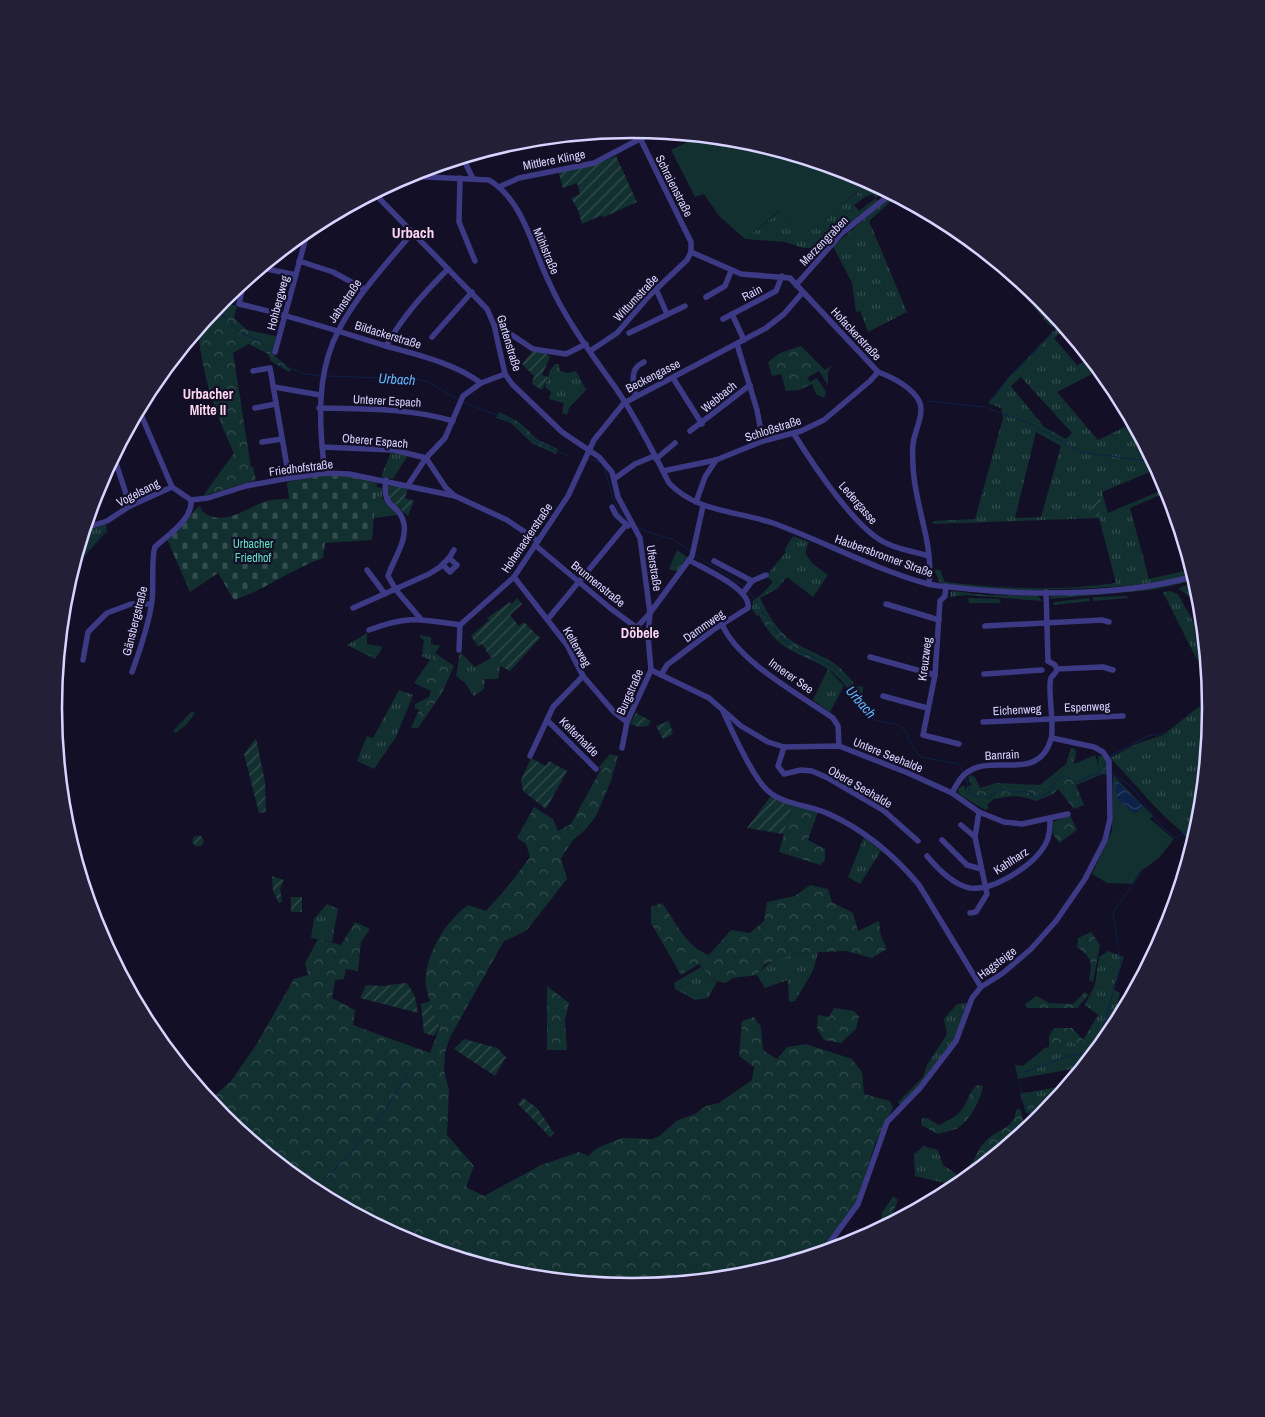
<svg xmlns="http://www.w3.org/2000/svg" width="1265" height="1417" font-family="'Archivo Narrow',sans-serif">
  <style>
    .grass { fill: url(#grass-tufts); fill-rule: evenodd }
    .forest { fill: url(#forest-crowns) }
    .cemetery { fill: url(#cemetery-stones) }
    .garden { fill: url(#garden-furrows) }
    .pitch { fill: #12302f }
    .water { fill: url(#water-waves) }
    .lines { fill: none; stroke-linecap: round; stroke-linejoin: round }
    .stream { stroke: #0c2248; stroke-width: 1 }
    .minor { stroke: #3d3a85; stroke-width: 5.5 }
    .labels { text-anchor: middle; stroke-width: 4.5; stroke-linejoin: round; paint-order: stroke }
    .street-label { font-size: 12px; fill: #d9d4ff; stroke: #130f26 }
    .park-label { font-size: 12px; fill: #5fe0c0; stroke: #130f26 }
    .water-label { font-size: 14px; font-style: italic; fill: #62b6ff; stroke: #130f26 }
    .neighbourhood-label { font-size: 14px; font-weight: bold; fill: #ffd6f0; stroke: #130f26 }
    .quarter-label { font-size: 15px; font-weight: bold; fill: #ffd6f0; stroke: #130f26 }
    .rim { fill: none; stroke: #d9d4ff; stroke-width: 2.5 }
  </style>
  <defs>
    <pattern id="grass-tufts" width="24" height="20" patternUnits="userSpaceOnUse" patternTransform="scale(1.25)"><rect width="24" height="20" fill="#12302f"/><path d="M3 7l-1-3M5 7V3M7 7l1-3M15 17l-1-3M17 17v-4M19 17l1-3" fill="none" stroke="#344d4e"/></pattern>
    <pattern id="forest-crowns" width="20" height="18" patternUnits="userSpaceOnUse" patternTransform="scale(1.25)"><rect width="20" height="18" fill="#12302f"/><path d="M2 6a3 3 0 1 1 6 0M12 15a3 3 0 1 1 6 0" fill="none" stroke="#344d4e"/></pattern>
    <pattern id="cemetery-stones" width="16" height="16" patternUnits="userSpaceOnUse" patternTransform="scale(1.25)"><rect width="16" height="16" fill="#12302f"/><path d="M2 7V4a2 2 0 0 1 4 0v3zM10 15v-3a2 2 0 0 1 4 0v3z" fill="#344d4e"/></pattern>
    <pattern id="garden-furrows" width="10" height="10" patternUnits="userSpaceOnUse" patternTransform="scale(1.25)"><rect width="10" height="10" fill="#12302f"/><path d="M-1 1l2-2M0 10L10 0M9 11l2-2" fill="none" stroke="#344d4e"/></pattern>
    <pattern id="water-waves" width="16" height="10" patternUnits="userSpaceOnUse" patternTransform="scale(1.25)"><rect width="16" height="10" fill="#0c2248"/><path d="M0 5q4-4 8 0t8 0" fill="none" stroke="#2f4163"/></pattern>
  </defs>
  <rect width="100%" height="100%" fill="#130f26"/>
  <g class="grass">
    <path d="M859,191L865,197L854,205L859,211L876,198L877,201L888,192L891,193L819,255L813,248H803L785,242L745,239L780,211L797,226L829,218L840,206Z"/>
    <path d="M893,195L896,197L869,221L907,312L868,332L860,311L856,312L852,283L833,246Z"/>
    <path d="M993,259L1042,299L1059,321L1054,327L1050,326Z"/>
    <path d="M1061,323L1100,370L1057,392L1098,440L1133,423L1157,469L1102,492L1108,513L1167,488L1194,574C1150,586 1106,588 1061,589C1021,591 979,593 940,583L934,569L940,570L945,582C1001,589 1061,591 1116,583L1099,518L933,524V521L975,519L1003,418L1001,408L988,403L1009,377ZM1060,333L1084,362H1083L1077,365L1054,338ZM1021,377L1072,433L1066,439L1044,427L1011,386ZM1036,432L1061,446L1041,517L1015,518ZM1167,492L1188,570L1149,579L1130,508Z"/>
    <path d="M555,364H559L560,371L568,373L576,371L586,390L569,408L567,415L562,413L564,403L549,399L551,392L545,387L550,370Z"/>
    <path d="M391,452L408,455L393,479L381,477Z"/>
    <path d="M376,487L382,488V498L398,515L373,518Z"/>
    <path d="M106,524L107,531L73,569L85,531Z"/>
    <path d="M793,536L809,542L805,553L812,563L828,575L813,597L787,577L777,589L760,598L766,610L757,616L752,609L753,600L760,596L773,582L766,576L785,553V549Z"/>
    <path d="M1195,578L1196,580L1152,590L1049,599L1052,596L1150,588Z"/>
    <path d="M1196,583L1201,604L1179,589L1180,587Z"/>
    <path d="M953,591L985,595L1038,596L1042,601L966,595L951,597L950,592Z"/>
    <path d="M1170,591L1178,594L1205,643L1208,677L1193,652L1163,592Z"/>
    <path d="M1127,596L1128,598L1092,601L1094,597Z"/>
    <path d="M968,598L999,599L1001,603H969Z"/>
    <path d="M1089,598L1090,601L1053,605L1054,602Z"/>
    <path d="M367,633V644L383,647L375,659L347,645Z"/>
    <path d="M420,635L431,637V644L440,646L430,660L422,656L424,640L420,638Z"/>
    <path d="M460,652L475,667L491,658L502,656L498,679H485L484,689L474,696L465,683L456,676Z"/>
    <path d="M828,669L844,686L830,712L813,700Z"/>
    <path d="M399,690L413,695L396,737L374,769L357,761L367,736L373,738Z"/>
    <path d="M1210,698L1211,709L1201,811L1180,830C1154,809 1134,782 1110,758L1136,744L1163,735Z"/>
    <path d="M192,711L195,713L187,724L176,733L173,731Z"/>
    <path d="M1071,748L1075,749L1067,767L1052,781L1050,787L1038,794C1027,784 1013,789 1000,785C985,787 976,801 968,777L971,775L975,777L980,788L997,783L1040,785L1066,764Z"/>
    <path d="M964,785L966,792L988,799L993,796L995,798L987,805L989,808L985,810L959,794L958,789Z"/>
    <path d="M864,837L881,851L860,884L848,877Z"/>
    <path d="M327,904L338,909L332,942L311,938L314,919Z"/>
    <path d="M1108,951L1124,957L1113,989L1120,993L1116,1009L1092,1049L1083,1040L1098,1015L1085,1005L1095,985L1099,957Z"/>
    <path d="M818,952L813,971L795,1001L789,1002L788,980L765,988L757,975C770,957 796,953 818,952Z"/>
    <path d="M701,967L712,980L717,982L708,998L695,1000L675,989L674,983Z"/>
    <path d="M967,1003C963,1012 962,1023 958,1033C945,1059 922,1082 902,1104H899L898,1102L923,1077L927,1065L947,1034L944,1019L957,1004Z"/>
    <path d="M1070,1041L1075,1044C1075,1054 1082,1058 1083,1067L1018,1079L1015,1065L1023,1066L1045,1048Z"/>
    <path d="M1068,1085L1042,1118L1038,1121L1033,1113L1035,1104L1031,1092Z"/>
    <path d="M924,1146L938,1150L943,1165L958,1175L953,1185L915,1176L914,1154Z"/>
    <path d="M699,1263L715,1279L696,1281L690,1269Z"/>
  </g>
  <g class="forest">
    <path d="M224,299L225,303L237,306L234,318L247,330L276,336L272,353L291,370L289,372L271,361L268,354L249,344L233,353L251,467H253L256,480L203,496L234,453C215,412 202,375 198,330Z"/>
    <path d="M801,346L825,370L832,365L828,372V385L819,371L807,378L810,382L817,378L826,392L824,398L816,394L812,384L799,390L786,391L781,374L772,376L768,362L780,353Z"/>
    <path d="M499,412L519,422L538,440L558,449L556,454L533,444L511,423L496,418Z"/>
    <path d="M677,550L687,557L678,572L669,569Z"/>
    <path d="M766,610C785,644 797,643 829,660C840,666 849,677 857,687L863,686V697L869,708L865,714C854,699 844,679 828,669C795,649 779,654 759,615Z"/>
    <path d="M435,653L454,666L442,693L418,728H411L419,710L415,708V704L429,697L431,691L414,683Z"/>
    <path d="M1075,749L1076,753L1074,764L1099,766L1098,756H1104L1107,761L1108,775L1103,774L1076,785L1084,805L1074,809L1058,789L1053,794L1036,801C1021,795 1011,795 996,799L993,796L978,802L966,792V787L971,785C986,798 985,787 1000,785C1013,789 1027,784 1038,794L1050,787L1052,781L1067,767Z"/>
    <path d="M610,754L618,756L611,781L596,816L586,829L573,840L561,858L567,879L526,931L504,941L450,1037L445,1053L444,1070L449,1091L447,1135L474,1166L466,1187L484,1196L541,1165L579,1152L588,1156L597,1148L622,1138L652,1139L659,1136L678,1120L695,1114L706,1106L719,1103L752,1080L754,1067L739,1056L742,1021L754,1017L761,1027L763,1050L777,1059L787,1047L806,1044L852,1059L862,1072L864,1094L890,1101L893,1108L875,1144L857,1202L821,1253L745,1276L715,1279L699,1263L690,1269L696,1281L632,1287L519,1276L411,1243L311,1190L223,1118L209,1100L231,1081L256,1045L294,979L308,975L305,963L318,939L341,945L355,922L370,929L361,942L358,971L346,969L344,979L335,980L332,998L355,1010L353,1025L430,1053L440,1026L436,1022C433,1007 423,988 426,973C430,948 447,920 468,905L486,911L509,885L530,857L526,844L517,838L534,807L553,819L558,831L571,824L601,769L599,767Z"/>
    <path d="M792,805L818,812L808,840L825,849V860L820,865L779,852Z"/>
    <path d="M1201,811L1197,833L1188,840L1180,830Z"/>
    <path d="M1070,815L1077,830L1059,843L1053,834V822Z"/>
    <path d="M810,885L828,889L832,902L853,913L858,931L879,921L881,936L887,949L872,958L846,951L800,953L765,964L757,975L733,978L726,983L712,980L699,964L681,975L651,923V907L662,903C675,921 687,948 709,955L731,930L750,933L764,921L767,902L795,896Z"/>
    <path d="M1091,932L1100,945L1093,982L1089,980C1093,962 1092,958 1077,947L1078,938Z"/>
    <path d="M547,986L569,1003L565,1020L567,1050H547Z"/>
    <path d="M1085,992L1089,995L1077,1008H1027L1025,1004L1037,996L1049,1003L1073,1004Z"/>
    <path d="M834,1008L854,1011L859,1017L856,1029L841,1043L824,1040L817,1028L818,1015L829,1017Z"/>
    <path d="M1105,1026L1112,1032L1089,1061H1082L1075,1052V1044L1070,1041L1049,1047V1036L1054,1028H1072L1092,1049Z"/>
    <path d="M977,1085L983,1086C981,1100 970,1120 958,1128C952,1131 944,1132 938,1134L921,1125L922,1118H927L939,1125C947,1121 957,1117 962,1109C968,1101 969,1092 977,1085Z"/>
    <path d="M1031,1092L1035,1104L1033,1113H1026L1020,1093Z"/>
    <path d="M1020,1108L1023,1119L1021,1130L1014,1138L996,1149L983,1166L951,1191C956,1173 962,1177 971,1164C978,1154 977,1148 988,1139C999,1129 1015,1127 1016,1110Z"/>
    <path d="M893,1196L898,1200L889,1223L881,1222L882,1213Z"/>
  </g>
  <path class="cemetery" d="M331,474L351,475L377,481L372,540L325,543L323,558C291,569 267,589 234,600L218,573L190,592L167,539C176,533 196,507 200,506L202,511C222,527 242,511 261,503C269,499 280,499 289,499L287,482Z"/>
  <g class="garden">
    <path d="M616,156L637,202L604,217L602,215L582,224L578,210L571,198L580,194L577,183L563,188L558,171L598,163Z"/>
    <path d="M532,352H544L550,357L542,375L548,377L542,390L532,384L534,376L522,364Z"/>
    <path d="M391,485L408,488L405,498L414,501L408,516L389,499L387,488Z"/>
    <path d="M1093,498L1101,499L1099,516L1088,517Z"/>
    <path d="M517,598L522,604L510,615L519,626L524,622L540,638L510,671L500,666L502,656L491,658L482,644L478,646L471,636L489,620L487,618L510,602L512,604Z"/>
    <path d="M636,713L651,721L648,726L639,727L630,724Z"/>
    <path d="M669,721L673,734L663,739L656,726Z"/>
    <path d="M256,738L265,782L266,812L259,813L244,754Z"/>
    <path d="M531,758L546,766L549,761L567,771L546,809L523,791L521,780Z"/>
    <path d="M771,796L792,805L784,834L747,828Z"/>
    <circle cx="198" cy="841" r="5.5"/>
    <path d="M272,876L284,880L280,889L282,902L279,903L273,891Z"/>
    <rect x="291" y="897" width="11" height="15"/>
    <path d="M405,983L408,984L415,997L418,1013L360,998L366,985L383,986Z"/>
    <path d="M431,1001L436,1022L440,1026L434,1036L424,1033L421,1004Z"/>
    <path d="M464,1039L497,1048L506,1057L495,1076L454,1049Z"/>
    <path d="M523,1098L537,1108L554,1133L550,1137L518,1104Z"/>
  </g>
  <g class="pitch">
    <path d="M699,136L746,141L854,174L886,191L876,198L872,194L865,197L858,191L840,206L829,218L812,227L797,226L779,211L745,239L719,216L704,194L695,197L671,150Z"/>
    <path d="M1095,755L1099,766L1078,775L1074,764Z"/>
    <path d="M1113,775L1153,816L1150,819L1174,839L1159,858L1141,871L1132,884L1107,883L1092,874L1112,831Z"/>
  </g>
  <path class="water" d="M1117,781L1143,807L1135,814L1117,799L1115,783Z"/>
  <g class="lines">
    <g class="stream">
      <path d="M216,309L241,333L261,342L282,365L305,374L322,376"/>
      <path d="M213,312L225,317"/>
      <path d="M326,376L417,379L428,382L459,400"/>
      <path d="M927,401L984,407"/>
      <path d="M991,401L1009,377L1062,324"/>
      <path d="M462,402L512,421L531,439L569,456"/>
      <path d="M989,409L1027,422L1081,452L1154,462"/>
      <path d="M589,459L600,462"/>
      <path d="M604,467L613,498L622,517"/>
      <path d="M637,528L674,540L690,551"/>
      <path d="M695,555L744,586"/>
      <path d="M74,567L97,542L106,529"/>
      <path d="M749,591L781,638L802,652L834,667L848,683L874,720L895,724L903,728L914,749L921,757L959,764L963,772"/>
      <path d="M1110,756L1148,736L1167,733"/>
      <path d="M1104,768V762"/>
      <path d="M1112,773L1134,789L1159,824L1175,838L1200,822"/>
      <path d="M966,778L970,793L979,798L994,794L1000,788C1011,796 1019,789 1031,793L1034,799L1049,793L1058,778L1065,776L1076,782L1107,769"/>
      <path d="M1118,947L1113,912L1141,873"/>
      <path d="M1096,1051L1121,965L1119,952"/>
      <path d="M1025,1072L1068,1056L1096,1052"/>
      <path d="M1019,1082C1022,1098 1025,1110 1037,1122"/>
      <path d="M315,1192L376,1123L408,1074"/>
    </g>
    <g class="minor">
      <path d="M463,158L473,179"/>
      <path d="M407,176L489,180C523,200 532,247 548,280C565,319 592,355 617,390C634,415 655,455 669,483C696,512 737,511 773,523C825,542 874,569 928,584C941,587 956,587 969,589C1035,596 1131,595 1194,576"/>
      <path d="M460,178L459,222L475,261"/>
      <path d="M499,187L519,178L594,163L653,132"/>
      <path d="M374,193L487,309L494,325L505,374L512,384L562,432L599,457L612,472L618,497L640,538L650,613L637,627"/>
      <path d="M691,252L741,274L790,278L878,372C892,377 914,388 920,403C924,416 914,432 913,444C912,452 913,460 913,467C915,507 934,544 929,584"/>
      <path d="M299,261L333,272L364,289"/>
      <path d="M262,268L296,275"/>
      <path d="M244,282L239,304C289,315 337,331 386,346C418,355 454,363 481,383"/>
      <path d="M796,285L842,233L891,194"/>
      <path d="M656,289L667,314"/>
      <path d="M706,297L725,286L731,271"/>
      <path d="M732,314L744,340"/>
      <path d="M723,319L776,291L782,276"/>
      <path d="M494,325L503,329L533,349L566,354L586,344"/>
      <path d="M629,333L685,306"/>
      <path d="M432,337L472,292"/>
      <path d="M737,344L757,410L763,441"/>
      <path d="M386,346C403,316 424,293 448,269"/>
      <path d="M590,351L617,333L649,296L687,260L691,252V242L636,130"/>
      <path d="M275,352L308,230"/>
      <path d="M253,371L270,368L289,478"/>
      <path d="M673,378L702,424"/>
      <path d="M274,387L320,395"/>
      <path d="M636,396C633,389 631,373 637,367C639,364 642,364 644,362"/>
      <path d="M255,408L276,404"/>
      <path d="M319,408C365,409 409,408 453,421"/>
      <path d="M139,410L172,487L191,500L208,498L246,486L284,479L325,473L349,474L455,496L507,520L538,541"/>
      <path d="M690,431L750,385"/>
      <path d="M794,434C812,463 857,532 888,544C901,550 916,552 929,556"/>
      <path d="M262,442L282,439"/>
      <path d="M322,447L394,450L426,458L446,488L455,496"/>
      <path d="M114,457L130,506"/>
      <path d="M656,459L675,443"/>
      <path d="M663,471L716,460L763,441L801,431L824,420L870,381L878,372"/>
      <path d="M325,473C309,349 336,322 413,232"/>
      <path d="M614,479L635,464L654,456"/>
      <path d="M386,480C381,511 400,502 404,524C407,542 393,560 388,576L396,590L420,618"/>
      <path d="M408,485L426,458L445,438L463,396L481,383L505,374"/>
      <path d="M696,502L705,477L716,460"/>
      <path d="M612,507L616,515L628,526"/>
      <path d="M85,528L107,521L130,506L172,487"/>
      <path d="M535,545L610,608L648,636"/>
      <path d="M714,561L752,581L743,593"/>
      <path d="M443,565L450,572L457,565L449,558L454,550"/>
      <path d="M367,570L385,594"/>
      <path d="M514,577L567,645L583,676L613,711L627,722"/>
      <path d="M752,581L766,575"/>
      <path d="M946,586L945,596L940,601L935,675L923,735L959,744"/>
      <path d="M1046,592L1048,661"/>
      <path d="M886,604L939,620"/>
      <path d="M353,608L429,574L440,567L449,558"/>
      <path d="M548,619L625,526"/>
      <path d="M722,624C737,661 800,695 833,718L838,726L839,746"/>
      <path d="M985,626L1102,620L1109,622"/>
      <path d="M369,630C408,615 421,619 460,625"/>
      <path d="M459,650L460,625L514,577L568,496L594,440L624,403L766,328L784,314L803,292"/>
      <path d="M870,657L935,675"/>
      <path d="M83,660L88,632L107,613L131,604H151"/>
      <path d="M1057,669L1103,667L1113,670"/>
      <path d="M651,670L709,698L741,726L768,742L784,747L839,746L908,773L952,793L979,812L1004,822L1022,824L1068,814"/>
      <path d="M132,672C140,650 149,624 152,601C154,586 151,558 155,547C168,535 193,519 191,500"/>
      <path d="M984,674L1042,670"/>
      <path d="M661,675L667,665L713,630L748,608C752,589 704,569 689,560"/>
      <path d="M883,696L927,708"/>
      <path d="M723,711C731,729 754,779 768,791C784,805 810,805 829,814C864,830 895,856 919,885L981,987"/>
      <path d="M547,720L596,769"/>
      <path d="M983,722L1123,716"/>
      <path d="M784,747L778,766L784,774L801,770L812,771L828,778L883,810L918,841"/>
      <path d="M622,748L627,722L651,670L648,636L650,613L692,556L703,506"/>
      <path d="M530,756L553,707L583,676"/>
      <path d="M952,793C957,784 961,775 971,770C997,756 1039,781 1051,739C1055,726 1047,687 1051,678C1053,674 1056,674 1057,669L1055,665L1048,661"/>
      <path d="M961,825L975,837"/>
      <path d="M942,840L967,865L981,869"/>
      <path d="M927,856C938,869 953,885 970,888C994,891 1034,865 1045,845C1050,836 1050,828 1050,819"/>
      <path d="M970,913L976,912L987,894L975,837L979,812"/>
      <path d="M822,1253L858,1204L887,1122L920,1088L956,1041L972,998L981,987L1003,973L1031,949L1056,921L1085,879L1105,840L1110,819L1109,761L1103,752L1094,747L1052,738"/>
    </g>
  </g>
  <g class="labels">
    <g class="street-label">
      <text transform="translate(554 160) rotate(-11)" y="4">Mittlere Klinge</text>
      <text transform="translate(674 186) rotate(63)" y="4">Schraienstraße</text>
      <text transform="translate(824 241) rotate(-46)" y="4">Merzengraben</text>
      <text transform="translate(546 251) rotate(67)" y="4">Mühlstraße</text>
      <text transform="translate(752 293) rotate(-28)" y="4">Rain</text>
      <text transform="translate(636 298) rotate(-47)" y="4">Wittumstraße</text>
      <text transform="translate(345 301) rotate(-56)" y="4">Jahnstraße</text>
      <text transform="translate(278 303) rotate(-75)" y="4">Hohbergweg</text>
      <text transform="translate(856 334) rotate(47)" y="4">Hofackerstraße</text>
      <text transform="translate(388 335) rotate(17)" y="4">Bildackerstraße</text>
      <text transform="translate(509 343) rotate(73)" y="4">Gartenstraße</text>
      <text transform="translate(653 376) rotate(-27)" y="4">Beckengasse</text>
      <text transform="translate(719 397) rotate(-39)" y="4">Webbach</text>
      <text transform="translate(387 401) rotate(3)" y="4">Unterer Espach</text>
      <text transform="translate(773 429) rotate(-18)" y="4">Schloßstraße</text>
      <text transform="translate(375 441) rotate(5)" y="4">Oberer Espach</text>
      <text transform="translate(301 468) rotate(-7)" y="4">Friedhofstraße</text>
      <text transform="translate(138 493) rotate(-27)" y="4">Vogelsang</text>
      <text transform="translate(858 503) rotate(49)" y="4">Ledergasse</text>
      <text transform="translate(527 538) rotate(-56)" y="4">Hohenackerstraße</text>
      <text transform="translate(884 556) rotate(20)" y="4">Haubersbronner Straße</text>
      <text transform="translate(654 568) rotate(81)" y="4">Uferstraße</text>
      <text transform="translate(598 584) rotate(39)" y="4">Brunnenstraße</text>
      <text transform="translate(135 621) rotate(-76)" y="4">Gänsbergstraße</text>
      <text transform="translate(704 626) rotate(-35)" y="4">Dammweg</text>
      <text transform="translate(577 647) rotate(60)" y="4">Kelterweg</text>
      <text transform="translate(925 659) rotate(-83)" y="4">Kreuzweg</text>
      <text transform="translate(791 676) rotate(35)" y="4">Innerer See</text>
      <text transform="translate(630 692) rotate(-66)" y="4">Burgstraße</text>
      <text transform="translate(1087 707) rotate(-2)" y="4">Espenweg</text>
      <text transform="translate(1017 710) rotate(-3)" y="4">Eichenweg</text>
      <text transform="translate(579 737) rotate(45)" y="4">Kelterhalde</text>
      <text transform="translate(888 755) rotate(22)" y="4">Untere Seehalde</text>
      <text transform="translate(1002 755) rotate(-3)" y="4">Banrain</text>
      <text transform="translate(860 787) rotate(30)" y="4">Obere Seehalde</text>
      <text transform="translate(1011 861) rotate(-33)" y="4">Kahlharz</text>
      <text transform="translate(997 963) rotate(-37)" y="4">Hagsteige</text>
    </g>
    <g class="park-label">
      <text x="253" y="548">Urbacher<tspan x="253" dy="14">Friedhof</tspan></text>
    </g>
    <g class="water-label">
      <text transform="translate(397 379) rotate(3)" y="5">Urbach</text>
      <text transform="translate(861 702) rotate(49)" y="5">Urbach</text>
    </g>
    <g class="neighbourhood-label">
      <text x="208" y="399">Urbacher<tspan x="208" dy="16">Mitte II</tspan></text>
      <text x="640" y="638">Döbele</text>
    </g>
    <g class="quarter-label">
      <text x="413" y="238">Urbach</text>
    </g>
  </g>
  <path d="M0 0H1265V1417H0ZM62 708a570 570 0 1 1 1140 0a570 570 0 1 1-1140 0Z" fill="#231f37" fill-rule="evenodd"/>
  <path class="rim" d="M62 708a570 570 0 1 1 1140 0a570 570 0 1 1-1140 0Z"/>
</svg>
